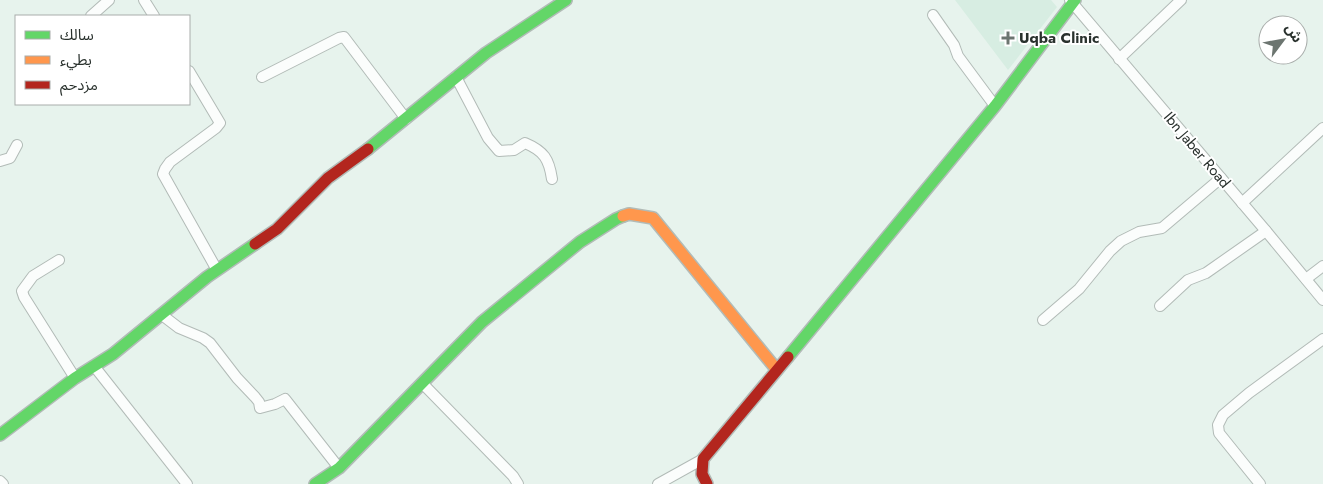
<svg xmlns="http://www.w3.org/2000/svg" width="1323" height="484" font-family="Jost,'Noto Sans Arabic',sans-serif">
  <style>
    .built { fill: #d7ede2 }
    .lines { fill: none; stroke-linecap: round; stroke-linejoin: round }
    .street-casing { stroke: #b2bbb7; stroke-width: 12 }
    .fast-casing { stroke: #b2bbb7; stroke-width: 14 }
    .slow-casing { stroke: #b2bbb7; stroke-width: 14 }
    .jam-casing { stroke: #b2bbb7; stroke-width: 14 }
    .street { stroke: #fbfdfc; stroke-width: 10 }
    .fast { stroke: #63d668; stroke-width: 11 }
    .slow { stroke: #ff974d; stroke-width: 11 }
    .jam { stroke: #b3261e; stroke-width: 11 }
    .poi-dot { fill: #6c7570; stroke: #fff; stroke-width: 2 }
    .labels { text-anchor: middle; stroke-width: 4; stroke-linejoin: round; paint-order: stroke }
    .poi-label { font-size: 15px; font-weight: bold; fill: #29312d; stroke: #fff; text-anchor: start }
    .street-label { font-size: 15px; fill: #29312d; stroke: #fff }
  </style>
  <rect width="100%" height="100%" fill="#e7f3ed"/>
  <path class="built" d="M955,0H1051L1057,7L1008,70Z"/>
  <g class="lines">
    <defs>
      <g id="street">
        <path d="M144,0L154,16"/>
        <path d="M1070,0L1266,231L1323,300"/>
        <path d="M933,15L954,45L958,56L995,106"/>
        <path d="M91,16L109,0"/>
        <path d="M1119,59L1181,0"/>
        <path d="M189,71L220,123L216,128L170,162L165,169L163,174L217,270"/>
        <path d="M262,77L339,38L344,37L406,119"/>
        <path d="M456,77L488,138L499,151L514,150L525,143C544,151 549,159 552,179"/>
        <path d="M0,161L10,158L17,145"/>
        <path d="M1242,203L1323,128"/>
        <path d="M59,260L33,276L22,291L24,297L75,378"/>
        <path d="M1306,279L1323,266"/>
        <path d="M1160,306L1188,280L1206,273L1266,231"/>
        <path d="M162,315L179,328L203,338L210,343L237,378L255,397L259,402L260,408L275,404L285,399L339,468"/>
        <path d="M1043,320L1079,289L1110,251L1121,241L1139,232L1162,228L1221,178"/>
        <path d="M94,366L187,484"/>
        <path d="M423,384L513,476L518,484"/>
        <path d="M0,481L3,484"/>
        <path d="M658,484L703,459"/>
        <path d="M1260,484L1219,433L1218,425L1223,415L1249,393L1323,339"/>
      </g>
      <g id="fast">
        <path d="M368,149L486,53L566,0"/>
        <path d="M788,357L995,106L1075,0"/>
        <path d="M0,435L75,378L113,354L207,277L255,244"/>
        <path d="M315,484L339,468L482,322L580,242L616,219L623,216"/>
      </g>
      <path id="slow" d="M623,216L629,214L653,218L777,370"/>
      <g id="jam">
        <path d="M255,244L277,229L328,178L368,149"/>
        <path d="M707,484L702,474L703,459L788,357"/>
      </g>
    </defs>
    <use href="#street" class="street-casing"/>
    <use href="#fast" class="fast-casing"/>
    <use href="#slow" class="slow-casing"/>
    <use href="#jam" class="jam-casing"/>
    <use href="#street" class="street"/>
    <use href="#fast" class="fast"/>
    <use href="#slow" class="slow"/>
    <use href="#jam" class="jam"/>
  </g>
  <path class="poi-dot" d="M1005.5 30.5h5v5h5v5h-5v5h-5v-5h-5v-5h5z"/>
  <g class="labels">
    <g class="poi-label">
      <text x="1019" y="43">Uqba Clinic</text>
    </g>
    <g class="street-label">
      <text transform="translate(1197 150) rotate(50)" y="5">Ibn Jaber Road</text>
    </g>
  </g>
  <rect x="15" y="15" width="175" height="90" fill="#ffffff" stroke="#a9adab"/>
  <rect x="25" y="31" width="25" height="8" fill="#63d668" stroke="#a9adab"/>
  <text x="60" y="40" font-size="15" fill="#29312d">سالك</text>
  <rect x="25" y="56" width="25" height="8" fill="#ff974d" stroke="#a9adab"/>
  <text x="60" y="65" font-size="15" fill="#29312d">بطيء</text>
  <rect x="25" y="81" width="25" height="8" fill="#b3261e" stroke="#a9adab"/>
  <text x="60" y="90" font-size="15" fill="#29312d">مزدحم</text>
  <g transform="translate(1283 40) rotate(58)"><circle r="24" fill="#ffffff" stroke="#a9adab"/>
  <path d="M0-4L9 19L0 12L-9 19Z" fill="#6c7570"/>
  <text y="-8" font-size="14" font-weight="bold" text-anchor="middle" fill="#29312d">ش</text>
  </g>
</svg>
